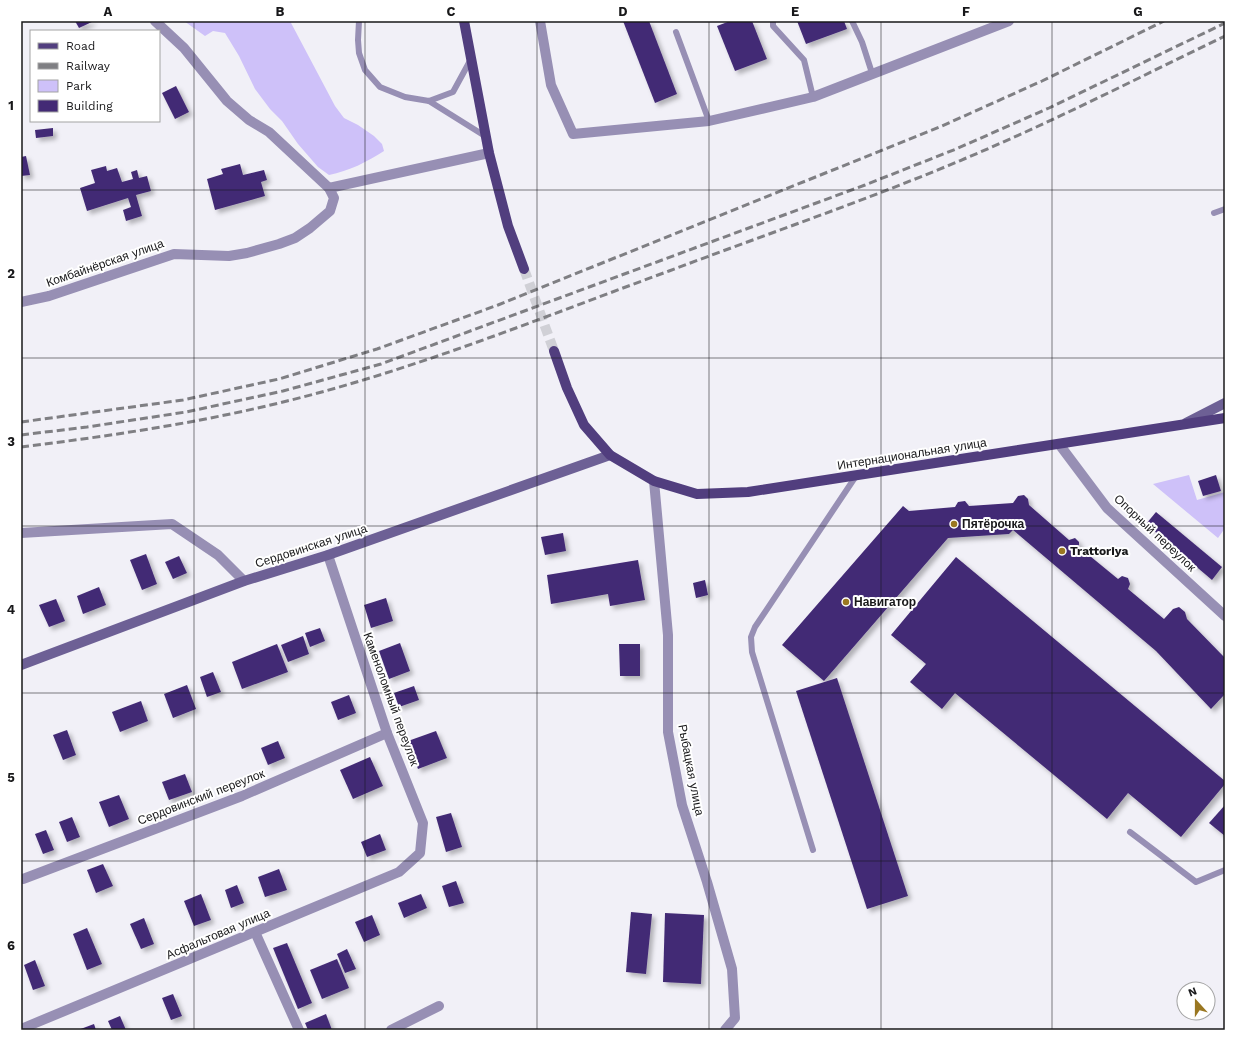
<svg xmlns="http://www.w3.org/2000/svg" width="1246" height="1051" font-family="'Work Sans',sans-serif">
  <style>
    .green { fill: #cec1f9 }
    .building { fill: #432a75; filter: url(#shadow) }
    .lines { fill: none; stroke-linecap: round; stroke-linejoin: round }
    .primary-tunnel { stroke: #d0d0d6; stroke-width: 10; stroke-dasharray: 10 5; stroke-linecap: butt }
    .lane { stroke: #978fb4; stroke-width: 6 }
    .street { stroke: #978fb4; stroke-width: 10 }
    .secondary { stroke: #6d6095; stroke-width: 10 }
    .primary { stroke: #513e7e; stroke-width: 10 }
    .rail { stroke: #7f7f83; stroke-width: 3; stroke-dasharray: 8 4; stroke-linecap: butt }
    .grid { fill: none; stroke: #18181a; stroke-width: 1; stroke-opacity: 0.55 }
    .poi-dot { fill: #9a7721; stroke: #fff; stroke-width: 1.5 }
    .labels { text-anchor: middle; stroke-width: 4; stroke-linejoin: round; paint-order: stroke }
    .street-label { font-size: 12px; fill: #18181a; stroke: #fff }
    .poi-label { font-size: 12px; font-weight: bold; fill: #18181a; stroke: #fff; text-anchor: start }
    .neatline { fill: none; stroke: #18181a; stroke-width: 1.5 }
    .grid-label { font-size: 13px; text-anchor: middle; font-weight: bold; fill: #18181a }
  </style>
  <defs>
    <filter id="shadow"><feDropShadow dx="3.5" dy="3.5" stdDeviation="2" flood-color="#0004"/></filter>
  </defs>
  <rect width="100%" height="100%" fill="#f1f0f7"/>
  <g class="green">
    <path d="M184,21H290L335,106L344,118L358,125L374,136L382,144L384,151C367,162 349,171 329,175L318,167L298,144L282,121L270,109L255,89L239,56L225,33L213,31L205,36Z"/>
    <path d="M1189,475L1197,500L1225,492V528L1218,538L1153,484Z"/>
  </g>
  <g class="building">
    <path d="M75,21H94L79,28Z"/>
    <path d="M623,21H649L677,94L655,103Z"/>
    <path d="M730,21H752L767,59L735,71L717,26Z"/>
    <path d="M797,21H844L847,29L806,44Z"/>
    <path d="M176,86L189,112L175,119L162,93Z"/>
    <path d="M53,128V136L36,138L35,130Z"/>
    <path d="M26,156L30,175L21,176V157Z"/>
    <path d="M240,164L243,175L264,170L267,180L261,182L265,196L215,210L207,179L223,174L221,169Z"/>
    <path d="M106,166L107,171L117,168L122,182L133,179L131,172L137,170L139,178L147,176L151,191L136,195L142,216L126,221L123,210L131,207L128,198L87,211L80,188L95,183L91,170Z"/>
    <path d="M1216,475L1221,491L1203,496L1198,481Z"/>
    <path d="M1024,495L1028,499L1029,505L1069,540L1075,538L1079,542V547L1118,579L1122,576L1128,578L1130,584L1128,589L1164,619L1173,609L1179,607L1185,612L1187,619L1225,658V694L1211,709L1156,651L1013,530L1009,534L948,538L824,681L782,645L903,506L909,511L955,507L958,502L965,501L969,506L1013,503L1018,496Z"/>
    <path d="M1156,512L1222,567L1212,580L1146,524Z"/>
    <path d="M563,533L566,551L545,555L541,537Z"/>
    <path d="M146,554L157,584L142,590L130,560Z"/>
    <path d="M179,556L187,573L173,579L165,562Z"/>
    <path d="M956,557L1225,781V784L1181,837L1128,793L1107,819L955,693L942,709L910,682L926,664L891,635Z"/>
    <path d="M638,560L645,600L610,606L608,594L551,604L547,575Z"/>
    <path d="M705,580L708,595L696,598L693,583Z"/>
    <path d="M99,587L106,605L83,614L77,596Z"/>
    <path d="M386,598L393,621L371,628L364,605Z"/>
    <path d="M56,599L65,621L49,627L39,605Z"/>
    <path d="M320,628L325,641L310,647L305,633Z"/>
    <path d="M303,636L309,654L288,662L281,645Z"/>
    <path d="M400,643L410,671L389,679L379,651Z"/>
    <path d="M277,644L288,672L242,689L232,662Z"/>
    <path d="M619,644H640V676H620Z"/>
    <path d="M213,672L221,692L207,697L200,677Z"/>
    <path d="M837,678L908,896L867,909L796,691Z"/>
    <path d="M187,685L196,709L173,718L164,694Z"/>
    <path d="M414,686L419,700L399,707L394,693Z"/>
    <path d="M349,695L356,713L338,720L331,702Z"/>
    <path d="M141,701L148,721L120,732L112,712Z"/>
    <path d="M67,730L76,755L63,760L53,735Z"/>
    <path d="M436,731L447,758L418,769L408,741Z"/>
    <path d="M278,741L285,758L268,765L261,748Z"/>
    <path d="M370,757L383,786L353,799L340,770Z"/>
    <path d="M185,774L192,792L169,800L162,782Z"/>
    <path d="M119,795L129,819L109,827L99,802Z"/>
    <path d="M1225,805V836L1209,823Z"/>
    <path d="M451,813L462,847L446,852L436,817Z"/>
    <path d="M72,817L80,837L67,842L59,822Z"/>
    <path d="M46,830L54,850L43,854L35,834Z"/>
    <path d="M380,834L386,850L367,857L361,842Z"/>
    <path d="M103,864L113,886L96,893L87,870Z"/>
    <path d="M279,869L287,890L265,897L258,877Z"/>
    <path d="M456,881L464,903L449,907L442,886Z"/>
    <path d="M237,885L244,903L231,908L225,890Z"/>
    <path d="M201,894L211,920L194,926L184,901Z"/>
    <path d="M421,894L427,908L404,918L398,903Z"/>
    <path d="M631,912L652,914L646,974L626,972Z"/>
    <path d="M665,913L704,915L701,984L663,982Z"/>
    <path d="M372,915L380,935L364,942L355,922Z"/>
    <path d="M144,918L154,944L141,949L130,924Z"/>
    <path d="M87,928L102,964L87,970L73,934Z"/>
    <path d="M287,943L312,1003L298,1009L273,948Z"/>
    <path d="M347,949L356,969L345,973L337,954Z"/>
    <path d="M337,959L349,988L322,999L310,970Z"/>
    <path d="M35,960L45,986L33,990L24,965Z"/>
    <path d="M173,994L182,1016L171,1020L162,998Z"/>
    <path d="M326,1014L332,1030H308L305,1023Z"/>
    <path d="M120,1016L126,1030H112L108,1021Z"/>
    <path d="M94,1024L96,1030H78Z"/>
  </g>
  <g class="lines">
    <path class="primary-tunnel" d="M524,269L554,351"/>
    <g class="lane">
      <path d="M359,21L358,40L359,53L365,70L380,87L405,97L429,101L453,92L471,59"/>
      <path d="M773,21V26L804,60L813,97"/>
      <path d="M852,21L862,42L872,73"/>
      <path d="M676,32L709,121"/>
      <path d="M429,101L485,136"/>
      <path d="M1214,213L1225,209"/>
      <path d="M1130,832L1196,882L1225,870"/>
      <path d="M813,850L752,652L751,637L755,627L856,476"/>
    </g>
    <g class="street">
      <path d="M540,21L551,85L573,134L709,121L813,97L1009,21"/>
      <path d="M329,188L489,153"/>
      <path d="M21,302L49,296L174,254L229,256L247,253L279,244L295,238L310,228L330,211L334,198L329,188L269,132L249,120L227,101L184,48L155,21"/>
      <path d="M1059,444L1107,508L1225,616"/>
      <path d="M654,481L668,635V732L682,805L707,882L732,969L735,1018L725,1030"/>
      <path d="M21,533L172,524L218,555L244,581"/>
      <path d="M23,879L242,796L387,733"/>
      <path d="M255,932L299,1030"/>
      <path d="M21,1029L399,872L420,853L423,823L387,733L328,555"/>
      <path d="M391,1030L439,1006"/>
    </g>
    <g class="secondary">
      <path d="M1186,423L1225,403"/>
      <path d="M21,665L244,581L328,555L610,455"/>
    </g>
    <g class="primary">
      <path d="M464,21L489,153L508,226L524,269"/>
      <path d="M554,351L567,388L584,425L610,455L654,481L697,494L748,492L1225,418"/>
    </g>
    <g class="rail">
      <path d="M21,422L183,400L279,379L377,349L498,305L942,126L1042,81L1164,21"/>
      <path d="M21,435L87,427L186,412L283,391L381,364L865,185L956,149L1049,108L1225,23"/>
      <path d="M21,447C110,436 199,423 287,401C417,369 543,317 669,271C767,234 867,200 964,159C1052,122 1138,78 1225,36"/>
    </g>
  </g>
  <path class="grid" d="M194,21V1030M365,21V1030M537,21V1030M709,21V1030M881,21V1030M1052,21V1030M21,190H1225M21,358H1225M21,526H1225M21,693H1225M21,861H1225"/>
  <g class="poi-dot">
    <circle cx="954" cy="524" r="4"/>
    <circle cx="1062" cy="551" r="4"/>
    <circle cx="846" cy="602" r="4"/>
  </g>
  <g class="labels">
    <g class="street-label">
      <text transform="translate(105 263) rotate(-19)" y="4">Комбайнёрская улица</text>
      <text transform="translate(912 454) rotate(-9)" y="4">Интернациональная улица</text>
      <text transform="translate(1155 533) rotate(43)" y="4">Опорный переулок</text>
      <text transform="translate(311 546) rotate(-18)" y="4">Сердовинская улица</text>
      <text transform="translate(391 699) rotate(70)" y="4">Каменоломный переулок</text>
      <text transform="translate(691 770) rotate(79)" y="4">Рыбацкая улица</text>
      <text transform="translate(201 797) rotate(-21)" y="4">Сердовинский переулок</text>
      <text transform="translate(218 934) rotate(-23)" y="4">Асфальтовая улица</text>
    </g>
    <g class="poi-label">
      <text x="962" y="528">Пятёрочка</text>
      <text x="1070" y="555">Trattoriya</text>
      <text x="854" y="606">Навигатор</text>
    </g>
  </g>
  <rect width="1246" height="1051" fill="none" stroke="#ffffff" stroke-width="44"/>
  <rect x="30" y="30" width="130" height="92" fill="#ffffff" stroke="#a3a3a3"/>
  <rect x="38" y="43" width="20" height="6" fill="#513e7e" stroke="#a3a3a3"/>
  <text x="66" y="50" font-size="12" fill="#18181a">Road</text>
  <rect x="38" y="63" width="20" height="6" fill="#7f7f83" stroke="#a3a3a3"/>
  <text x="66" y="70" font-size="12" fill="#18181a">Railway</text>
  <rect x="38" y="80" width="20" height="12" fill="#cec1f9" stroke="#a3a3a3"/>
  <text x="66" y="90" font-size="12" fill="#18181a">Park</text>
  <rect x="38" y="100" width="20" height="12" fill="#432a75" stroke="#a3a3a3"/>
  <text x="66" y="110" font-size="12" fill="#18181a">Building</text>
  <g transform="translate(1196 1001) rotate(339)"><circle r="19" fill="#ffffff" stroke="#a3a3a3"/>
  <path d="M0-3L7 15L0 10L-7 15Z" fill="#9a7721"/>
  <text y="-6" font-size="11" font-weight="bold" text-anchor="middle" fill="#18181a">N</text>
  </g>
  <rect x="22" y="22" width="1202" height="1007" class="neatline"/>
  <g class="grid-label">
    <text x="108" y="16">A</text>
    <text x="280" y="16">B</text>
    <text x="451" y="16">C</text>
    <text x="623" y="16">D</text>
    <text x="795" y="16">E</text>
    <text x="966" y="16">F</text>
    <text x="1138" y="16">G</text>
    <text x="11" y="110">1</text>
    <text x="11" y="278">2</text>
    <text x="11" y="446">3</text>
    <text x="11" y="614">4</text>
    <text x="11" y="782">5</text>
    <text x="11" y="950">6</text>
  </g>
</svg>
